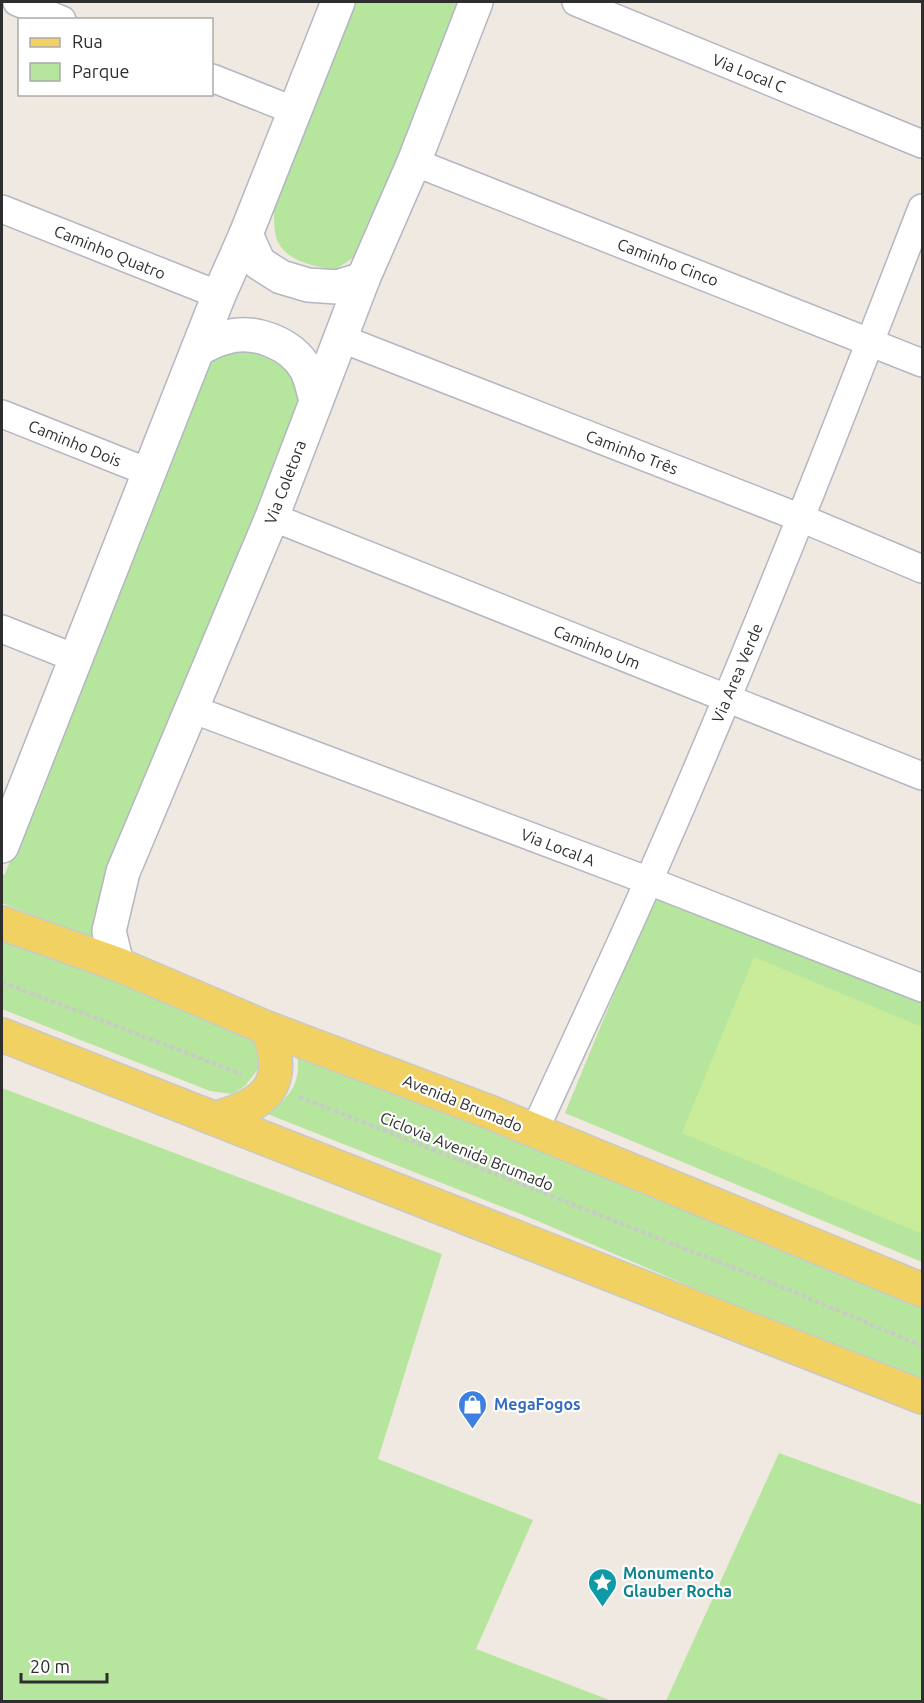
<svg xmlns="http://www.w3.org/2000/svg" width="924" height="1703" font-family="Ubuntu,sans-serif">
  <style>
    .green { fill: #b6e59e }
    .pitch { fill: #c9ec9a }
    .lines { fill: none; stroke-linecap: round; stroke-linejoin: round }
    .minor-casing { stroke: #b4b7c1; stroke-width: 30 }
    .tertiary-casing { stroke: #b4b7c1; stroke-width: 36 }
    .primary-casing { stroke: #c9c9c9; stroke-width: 36 }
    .path { stroke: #c9c9c9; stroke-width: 4; stroke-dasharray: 4.5 3; stroke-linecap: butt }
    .minor { stroke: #fff; stroke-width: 27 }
    .tertiary { stroke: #fff; stroke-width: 33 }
    .primary { stroke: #f2d163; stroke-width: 33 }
    .labels { text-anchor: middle; stroke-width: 4.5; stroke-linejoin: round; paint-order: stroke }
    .street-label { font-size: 16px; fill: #2e2e2e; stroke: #fff }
    .shop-label { font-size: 16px; font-weight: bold; fill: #366cbe; stroke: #fff; text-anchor: start }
    .culture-label { font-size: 16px; font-weight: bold; fill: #0d838f; stroke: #fff; text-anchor: start }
  </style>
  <rect width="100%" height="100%" fill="#efe9e1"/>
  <g class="green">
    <path d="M356,2H461L396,164L357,255L335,270C315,266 289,263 278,242C273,233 275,215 273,205Z"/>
    <path d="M252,348L297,373L303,396L107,944L2,903V876L5,874L209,361L230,352Z"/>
    <path d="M656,892L922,999V1262L565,1113Z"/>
    <path d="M2,932L262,1043V1064L245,1086L232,1094L210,1091L2,1009Z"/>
    <path d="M296,1045L922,1297V1386L533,1219L265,1113C295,1095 302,1080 296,1045Z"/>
    <path d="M2,1088L442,1254L378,1459L533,1520L476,1649L612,1701H2Z"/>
    <path d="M779,1453L922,1505V1701H666Z"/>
  </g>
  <path class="pitch" d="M754,957L922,1027V1234L682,1133Z"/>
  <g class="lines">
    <defs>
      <g id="minor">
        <path d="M17,2L62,20"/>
        <path d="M576,2L922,144"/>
        <path d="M212,78L295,111"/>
        <path d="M414,162L922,363"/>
        <path d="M2,209L219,295"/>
        <path d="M340,338L801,518L922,569"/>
        <path d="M2,414L148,472"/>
        <path d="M272,517L922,776"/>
        <path d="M2,629L75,658"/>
        <path d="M192,709L649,881L922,988"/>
        <path d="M534,1132C572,1048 612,964 649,880C747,658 835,433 922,208"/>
      </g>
      <g id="tertiary">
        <path d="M246,234L259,263L281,277L308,285L337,287L363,279"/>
        <path d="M198,349C207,345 215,340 224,338C253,328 291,343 306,369C311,378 313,391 316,400"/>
        <path d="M2,846L219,295L246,234L338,2"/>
        <path d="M117,964L109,931L123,872L272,517L363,279L414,162L476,2"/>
      </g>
      <g id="primary">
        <path d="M2,923L117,964L267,1028L487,1111L922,1290"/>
        <path d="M2,1035L922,1397"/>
        <path d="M217,1118C269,1103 289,1082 267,1028"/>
      </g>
    </defs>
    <use href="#minor" class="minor-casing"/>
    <use href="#tertiary" class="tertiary-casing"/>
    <use href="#primary" class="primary-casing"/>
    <g class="path">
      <path d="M2,982L241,1074"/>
      <path d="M299,1097L785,1288L922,1346"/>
    </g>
    <use href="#minor" class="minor"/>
    <use href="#tertiary" class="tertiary"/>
    <use href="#primary" class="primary"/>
  </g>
  <defs>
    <symbol id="shop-pin" viewBox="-11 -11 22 30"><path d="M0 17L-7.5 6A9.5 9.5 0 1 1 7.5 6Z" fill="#3f7fe0" stroke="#fff"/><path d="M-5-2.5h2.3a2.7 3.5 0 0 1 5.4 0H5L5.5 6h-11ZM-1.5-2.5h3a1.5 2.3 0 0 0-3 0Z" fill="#fff"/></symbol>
    <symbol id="sight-pin" viewBox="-11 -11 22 30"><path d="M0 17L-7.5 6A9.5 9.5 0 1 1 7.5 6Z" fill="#0f9aa8" stroke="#fff"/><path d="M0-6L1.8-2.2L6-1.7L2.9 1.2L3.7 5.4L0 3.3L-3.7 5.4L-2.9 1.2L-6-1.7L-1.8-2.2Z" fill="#fff"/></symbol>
  </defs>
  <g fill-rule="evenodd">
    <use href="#shop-pin" x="456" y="1388" width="33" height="45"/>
    <use href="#sight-pin" x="586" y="1566" width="33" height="45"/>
  </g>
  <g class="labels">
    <g class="street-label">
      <text transform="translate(749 73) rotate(22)" y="6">Via Local C</text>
      <text transform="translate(110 252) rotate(22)" y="6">Caminho Quatro</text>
      <text transform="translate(668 262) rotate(21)" y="6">Caminho Cinco</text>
      <text transform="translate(75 443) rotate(22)" y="6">Caminho Dois</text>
      <text transform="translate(632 452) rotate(21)" y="6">Caminho Três</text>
      <text transform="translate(285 482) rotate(-69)" y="6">Via Coletora</text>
      <text transform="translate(597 647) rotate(22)" y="6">Caminho Um</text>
      <text transform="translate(737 673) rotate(-67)" y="6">Via Area Verde</text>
      <text transform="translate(558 847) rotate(21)" y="6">Via Local A</text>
      <text transform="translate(463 1103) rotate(22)" y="6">Avenida Brumado</text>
      <text transform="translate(467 1151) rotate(22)" y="6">Ciclovia Avenida Brumado</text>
    </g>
    <g class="shop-label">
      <text x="494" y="1410">MegaFogos</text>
    </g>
    <g class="culture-label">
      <text x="623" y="1579">Monumento<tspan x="623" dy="18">Glauber Rocha</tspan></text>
    </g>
  </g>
  <rect width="924" height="1703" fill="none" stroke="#2e2e2e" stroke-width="6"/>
  <rect x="18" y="18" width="195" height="78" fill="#ffffff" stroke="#ababab" stroke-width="1.5"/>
  <rect x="30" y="38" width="30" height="9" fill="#f2d163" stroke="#ababab" stroke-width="1.5"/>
  <text x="72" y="48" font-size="18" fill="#2e2e2e">Rua</text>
  <rect x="30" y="63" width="30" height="18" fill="#b6e59e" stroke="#ababab" stroke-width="1.5"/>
  <text x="72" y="78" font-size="18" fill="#2e2e2e">Parque</text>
  <path d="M21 1673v9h86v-9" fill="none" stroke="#2e2e2e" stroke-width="3"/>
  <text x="30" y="1673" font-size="18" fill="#2e2e2e" stroke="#ffffff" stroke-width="4.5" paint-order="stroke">20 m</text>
</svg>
